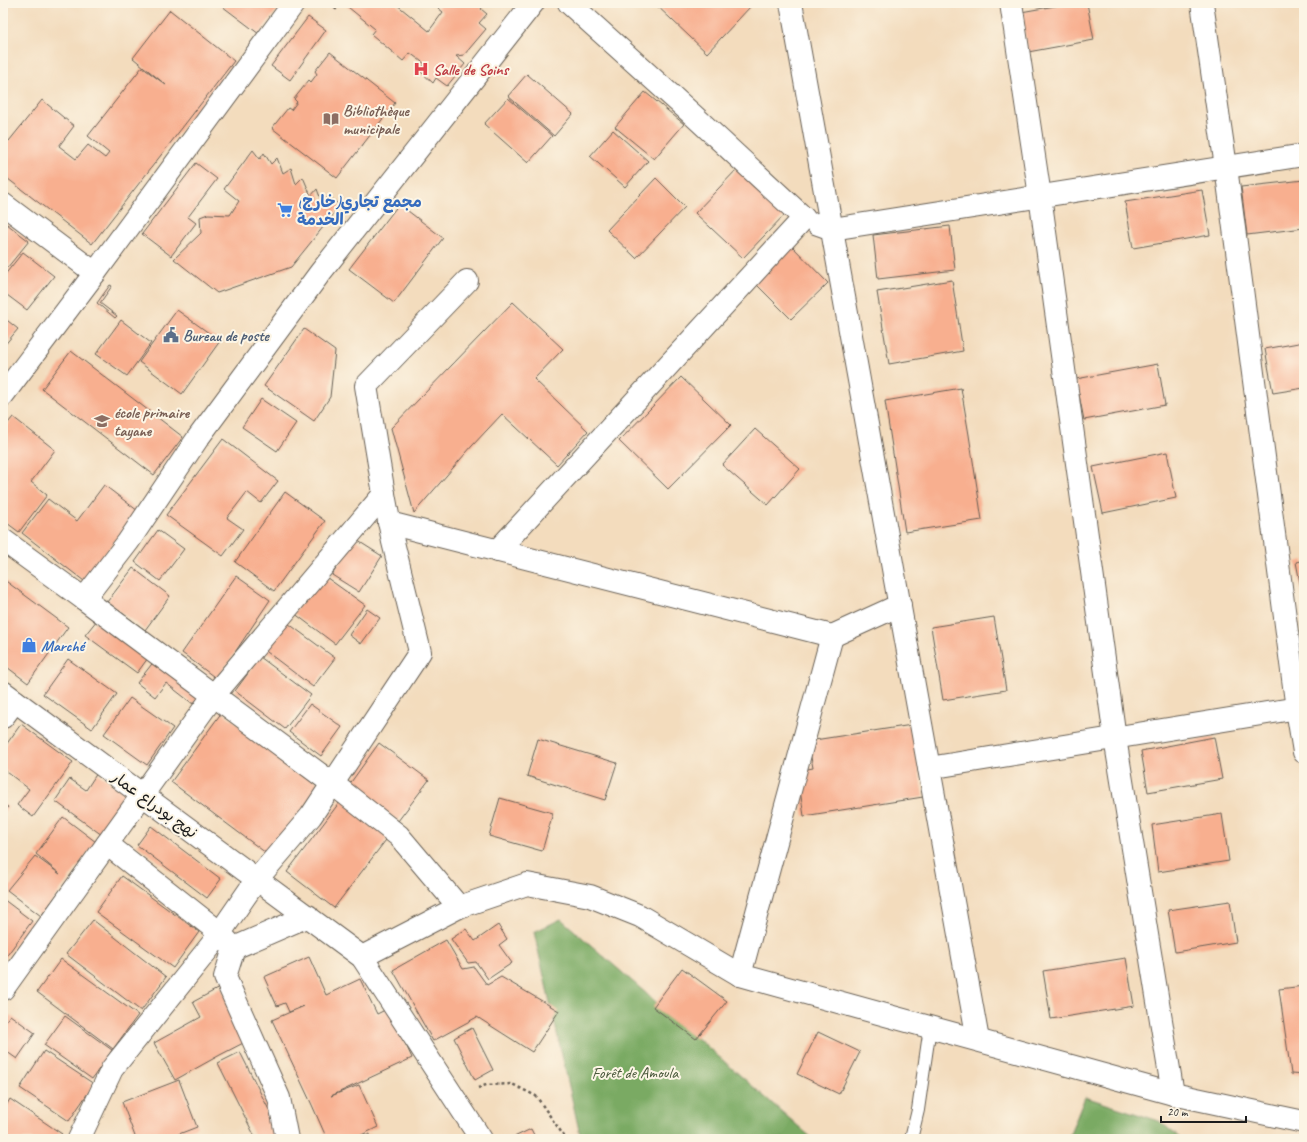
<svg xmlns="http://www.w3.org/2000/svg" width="1307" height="1142" font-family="Caveat,'Playpen Sans Arabic',sans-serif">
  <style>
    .forest { fill: #7aaa63; stroke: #4b6340 }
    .building { fill: #f8af8f }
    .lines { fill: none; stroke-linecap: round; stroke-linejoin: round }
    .service-casing { stroke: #675f54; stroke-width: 14 }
    .minor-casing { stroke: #675f54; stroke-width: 24 }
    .path { stroke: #675f54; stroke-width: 2.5; stroke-dasharray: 3 3; stroke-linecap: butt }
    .service { stroke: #fff; stroke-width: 12 }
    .minor { stroke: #fff; stroke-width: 22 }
    .labels { text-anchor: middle; stroke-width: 4; stroke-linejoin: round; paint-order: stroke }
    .health-label { font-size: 16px; font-weight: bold; fill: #be3a42; stroke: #fcf5e5; text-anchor: start }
    .education-label { font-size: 16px; font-weight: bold; fill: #785e54; stroke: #fcf5e5; text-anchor: start }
    .shop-label { font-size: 16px; font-weight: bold; fill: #366cbe; stroke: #fcf5e5; text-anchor: start }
    .service-label { font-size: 16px; font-weight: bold; fill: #4e5e75; stroke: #fcf5e5; text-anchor: start }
    .street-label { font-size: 16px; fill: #1c1c1c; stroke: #fcf5e5 }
    .park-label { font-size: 16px; fill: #48573a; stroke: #fcf5e5 }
  </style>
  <rect width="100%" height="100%" fill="#fcf5e5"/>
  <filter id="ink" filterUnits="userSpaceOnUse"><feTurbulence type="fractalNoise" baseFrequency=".025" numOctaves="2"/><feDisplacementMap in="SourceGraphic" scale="8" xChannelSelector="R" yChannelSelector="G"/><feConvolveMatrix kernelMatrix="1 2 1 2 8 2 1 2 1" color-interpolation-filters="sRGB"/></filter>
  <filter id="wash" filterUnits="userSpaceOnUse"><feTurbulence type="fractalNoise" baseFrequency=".012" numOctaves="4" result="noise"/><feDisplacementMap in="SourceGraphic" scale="16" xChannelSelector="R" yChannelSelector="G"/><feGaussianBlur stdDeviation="0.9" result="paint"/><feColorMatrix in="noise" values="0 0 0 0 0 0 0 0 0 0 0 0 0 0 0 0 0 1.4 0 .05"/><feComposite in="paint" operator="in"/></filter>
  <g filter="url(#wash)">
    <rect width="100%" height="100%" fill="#f3dcbd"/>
    <g class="forest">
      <path d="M561,919L813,1139H581L534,932Z"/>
      <path d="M1085,1097L1159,1121L1181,1139H1068Z"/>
    </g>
    <g id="blocks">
      <g class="building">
        <path d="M218,3H282L259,34Z"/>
        <path d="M343,3H397L396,4L429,31L443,12L438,8L442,3H486L481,9L487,14L479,23L486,29L464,55L456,56L465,64L447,86L436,78L433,83L420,71L425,64L410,53L403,61L371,34L375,29Z"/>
        <path d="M654,3H748L751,6L707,53Z"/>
        <path d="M1072,3H1087L1094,40L1028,52L1021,12Z"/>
        <path d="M170,10L234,61L92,244L3,175V137L9,141L42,100L74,126L59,146L76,159L88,145L105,158L109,153L88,136L142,67L166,85L133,58Z"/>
        <path d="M308,17L326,30L290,80L271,66Z"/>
        <path d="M330,52L395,103L337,178L272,128L288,108L291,110L297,102L294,99L309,80L311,82L317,74L315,71Z"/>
        <path d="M527,74L573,114L554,136L508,96Z"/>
        <path d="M645,92L684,124L654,159L615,127Z"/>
        <path d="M508,98L552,136L528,163L484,124Z"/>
        <path d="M613,130L648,161L625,187L590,156Z"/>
        <path d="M253,150L260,159L264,153L271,164L277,158L283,173L291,168L296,184L303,177L311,196L317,189L322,203L329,196L340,206L291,267L217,293L174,259L201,233L200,217L208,214L230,215L239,201L224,189Z"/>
        <path d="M196,163L217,179L188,217L196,223L171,256L142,234Z"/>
        <path d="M739,167L787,212L743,258L695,213Z"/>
        <path d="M656,178L685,207L636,258L607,230Z"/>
        <path d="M1304,180V228L1247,235L1241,187Z"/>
        <path d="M1202,190L1210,235L1133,248L1125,202Z"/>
        <path d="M399,204L443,238L394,303L349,269Z"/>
        <path d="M3,221L29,241L7,268L3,264Z"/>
        <path d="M950,226L955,270L878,279L873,235Z"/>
        <path d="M791,245L828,283L791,319L754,282Z"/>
        <path d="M23,252L54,276L27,310L3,292V277Z"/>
        <path d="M952,280L963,351L889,364L877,292Z"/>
        <path d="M110,285L112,286L100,303L117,316L115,318L97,303Z"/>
        <path d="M513,302L563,349L534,379L588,431L557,465L502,414L472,446L414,513L391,428Z"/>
        <path d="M177,310L220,341L182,394L139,362Z"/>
        <path d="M3,317L18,329L3,347Z"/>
        <path d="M121,320L151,343L127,376L96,354Z"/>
        <path d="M304,329L335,351L330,397L314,421L264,386Z"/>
        <path d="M1304,342V388L1273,393L1265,349Z"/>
        <path d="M71,351L183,437L154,475L42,389Z"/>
        <path d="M1158,364L1165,405L1084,420L1076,379Z"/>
        <path d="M681,377L731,425L668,489L619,441Z"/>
        <path d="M961,388L969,435L982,520L905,532L885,401Z"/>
        <path d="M261,399L296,423L277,451L242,427Z"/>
        <path d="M13,417L55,450L31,482L47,495L19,532L3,520V429Z"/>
        <path d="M755,429L800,469L768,505L722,465Z"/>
        <path d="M223,439L278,481L261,503L247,492L227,518L243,529L223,556L166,515Z"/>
        <path d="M1167,452L1176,498L1103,513L1093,467Z"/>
        <path d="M104,485L138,511L84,581L22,533L48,499L77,521Z"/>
        <path d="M285,492L325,521L274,591L235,562Z"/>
        <path d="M158,530L184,549L160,581L135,562Z"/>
        <path d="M355,539L382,556L359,592L332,575Z"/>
        <path d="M1304,560V597L1303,598L1296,562Z"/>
        <path d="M133,568L170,596L145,630L107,602Z"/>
        <path d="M323,575L365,605L335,644L294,613Z"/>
        <path d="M236,576L270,600L217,679L182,653Z"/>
        <path d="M3,579L68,627L28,683L3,664Z"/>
        <path d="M367,609L380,618L361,644L349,635Z"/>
        <path d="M994,617L1006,690L943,700L931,627Z"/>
        <path d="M97,620L148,658L137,673L85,635Z"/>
        <path d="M285,621L335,658L313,687L263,649Z"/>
        <path d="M260,657L311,695L285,729L235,691Z"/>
        <path d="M68,659L117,694L92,729L43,694Z"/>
        <path d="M155,660L200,696L193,704L166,683L155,697L137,683Z"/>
        <path d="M130,698L173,728L147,765L104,734Z"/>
        <path d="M310,704L342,727L321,756L289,732Z"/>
        <path d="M222,712L322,786L270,856L171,782Z"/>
        <path d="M21,724L73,762L33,817L17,805L29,789L3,769V749Z"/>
        <path d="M912,725L923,797L804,816L797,771L813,768L808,741Z"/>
        <path d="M1214,737L1222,779L1148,792L1141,751Z"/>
        <path d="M538,739L617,763L605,800L527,776Z"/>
        <path d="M379,743L429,780L398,821L349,785Z"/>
        <path d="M97,773L130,796L102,835L55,801L70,779L86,790Z"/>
        <path d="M345,795L392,832L334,908L287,872Z"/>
        <path d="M500,798L553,813L542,851L489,836Z"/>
        <path d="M3,804L8,807L3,813Z"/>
        <path d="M1222,814L1229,861L1158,872L1152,825Z"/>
        <path d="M63,817L96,842L41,916L7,890L35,856L60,874L36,854Z"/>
        <path d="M151,826L221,879L207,898L137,845Z"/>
        <path d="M122,876L199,932L173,968L96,912Z"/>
        <path d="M3,899L32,921L3,961Z"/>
        <path d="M1230,901L1236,942L1175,952L1168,910Z"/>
        <path d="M93,920L166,977L141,1011L66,954Z"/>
        <path d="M498,925L507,939L499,945L512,963L488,979L476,962L468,963L451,939L466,929L475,941Z"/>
        <path d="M446,940L463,969L474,967L487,985L501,977L559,1011L532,1052L477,1017L433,1041L393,970Z"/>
        <path d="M309,957L326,995L360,979L377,1014L389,1008L412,1058L331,1096L359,1085L378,1127L353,1139H327L312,1105L272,1020L304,1006L289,1012L285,1003L277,1006L264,977Z"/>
        <path d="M1126,958L1134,1006L1051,1019L1043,971Z"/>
        <path d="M61,959L138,1015L113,1049L37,992Z"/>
        <path d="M682,968L727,1001L696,1039L653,1007Z"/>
        <path d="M1304,986V1075L1291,1074L1279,989Z"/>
        <path d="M221,987L249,1040L220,1055L175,1080L154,1043L201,1017L193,1002Z"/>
        <path d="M10,1015L35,1033L17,1059L3,1049V1025Z"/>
        <path d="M65,1016L112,1050L92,1079L44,1045Z"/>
        <path d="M472,1028L493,1070L475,1080L454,1038Z"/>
        <path d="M818,1032L860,1052L839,1094L797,1074Z"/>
        <path d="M44,1051L94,1084L69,1121L20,1088Z"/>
        <path d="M240,1052L280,1132L266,1139H256L218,1063Z"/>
        <path d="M179,1080L197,1127L166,1139H136L122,1102Z"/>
        <path d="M10,1099L62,1134L58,1139H3V1111Z"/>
        <path d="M531,1129L536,1139H510Z"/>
        <path d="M370,1134L372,1139H358Z"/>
      </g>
    </g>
  </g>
  <g filter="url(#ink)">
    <use href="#blocks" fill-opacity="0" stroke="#675f54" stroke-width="1"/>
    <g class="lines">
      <defs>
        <path id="service" d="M911,1139L918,1110L930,1027"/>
        <g id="minor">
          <path d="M791,3L978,1040"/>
          <path d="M1011,3L1040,196L1115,738L1173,1094"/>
          <path d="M1202,3L1226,167L1297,709L1304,752"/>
          <path d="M3,204L95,273"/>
          <path d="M818,224L832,229L1304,155"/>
          <path d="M3,395L95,273L294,3"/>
          <path d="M389,523L832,636L900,605"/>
          <path d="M3,540L84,599L128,542L198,438L320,273L533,3"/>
          <path d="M497,551L804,218L693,115L569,3"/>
          <path d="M84,599L333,784L399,836L459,907"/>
          <path d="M3,692L362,957L481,1139"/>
          <path d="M3,717L15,701"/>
          <path d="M929,768L1304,707"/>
          <path d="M107,844L220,933L229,943"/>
          <path d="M234,948L225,977L279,1098L287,1139"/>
          <path d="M234,948L308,916"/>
          <path d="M362,957L459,907L527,884L590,896L640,916L740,975L1173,1094L1304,1122"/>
          <path d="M740,975L832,636"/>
          <path d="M3,989L214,695L384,494"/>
          <path d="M79,1139L112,1069L213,943L257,879L311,816L420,652L393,542L384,494L366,386L467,281"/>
        </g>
      </defs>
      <use href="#service" class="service-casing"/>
      <use href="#minor" class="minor-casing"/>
      <g class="path">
        <path d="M330,3L336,9L339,3"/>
        <path d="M478,1088L486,1085L512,1084L536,1096L566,1139"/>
      </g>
      <use href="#service" class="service"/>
      <use href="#minor" class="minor"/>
    </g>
  </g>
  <defs>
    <symbol id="hospital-bare" viewBox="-9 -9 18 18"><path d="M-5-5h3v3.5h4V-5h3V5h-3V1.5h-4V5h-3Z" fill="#e0444e" stroke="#fcf5e5" stroke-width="2.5" paint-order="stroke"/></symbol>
    <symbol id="library-bare" viewBox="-9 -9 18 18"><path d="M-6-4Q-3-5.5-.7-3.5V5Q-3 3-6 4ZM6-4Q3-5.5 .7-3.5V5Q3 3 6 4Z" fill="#8d6e63" stroke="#fcf5e5" stroke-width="2.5" paint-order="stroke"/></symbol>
    <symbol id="supermarket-bare" viewBox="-9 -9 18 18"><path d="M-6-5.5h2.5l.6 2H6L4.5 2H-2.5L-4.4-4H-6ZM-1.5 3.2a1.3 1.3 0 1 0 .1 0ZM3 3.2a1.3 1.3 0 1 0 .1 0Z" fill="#3f7fe0" stroke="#fcf5e5" stroke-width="2.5" paint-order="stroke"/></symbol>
    <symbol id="civic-bare" viewBox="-9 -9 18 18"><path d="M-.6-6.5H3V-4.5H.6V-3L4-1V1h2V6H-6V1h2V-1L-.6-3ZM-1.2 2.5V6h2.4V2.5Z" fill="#5c6f8a" stroke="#fcf5e5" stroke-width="2.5" paint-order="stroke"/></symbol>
    <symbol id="school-bare" viewBox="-9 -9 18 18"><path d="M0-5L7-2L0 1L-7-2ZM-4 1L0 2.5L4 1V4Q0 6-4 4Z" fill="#8d6e63" stroke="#fcf5e5" stroke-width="2.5" paint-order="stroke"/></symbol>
    <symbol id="shop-bare" viewBox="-9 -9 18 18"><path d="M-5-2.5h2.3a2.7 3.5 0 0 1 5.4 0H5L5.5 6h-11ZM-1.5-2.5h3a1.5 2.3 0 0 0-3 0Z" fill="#3f7fe0" stroke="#fcf5e5" stroke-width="2.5" paint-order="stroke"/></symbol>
  </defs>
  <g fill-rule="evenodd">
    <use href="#hospital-bare" x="410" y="58" width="22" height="22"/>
    <use href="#library-bare" x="320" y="108" width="22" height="22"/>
    <use href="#supermarket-bare" x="274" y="199" width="22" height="22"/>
    <use href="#civic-bare" x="160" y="324" width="22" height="22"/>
    <use href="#school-bare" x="91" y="410" width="22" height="22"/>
    <use href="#shop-bare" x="18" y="634" width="22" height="22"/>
  </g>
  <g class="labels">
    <g class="health-label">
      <text x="433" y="75">Salle de Soins</text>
    </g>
    <g class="education-label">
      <text x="343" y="116">Bibliothèque<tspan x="343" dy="18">municipale</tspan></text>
      <text x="114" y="418">école primaire<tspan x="114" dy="18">tayane</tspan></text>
    </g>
    <g class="shop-label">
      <text x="297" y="207">(مجمع تجاري(خارج<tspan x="297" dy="18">الخدمة</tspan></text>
      <text x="41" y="651">Marché</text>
    </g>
    <g class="service-label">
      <text x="183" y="341">Bureau de poste</text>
    </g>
    <g class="street-label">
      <text transform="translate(155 804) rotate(36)" y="6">نهج بودراع عمار</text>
    </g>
    <g class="park-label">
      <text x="635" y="1078">Forêt de Amoula</text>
    </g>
  </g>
  <rect width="1307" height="1142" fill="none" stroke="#fcf5e5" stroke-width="16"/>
  <path d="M1161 1116v6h85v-6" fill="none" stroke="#1c1c1c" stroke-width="2"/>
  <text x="1167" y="1116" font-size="12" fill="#1c1c1c" stroke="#fcf5e5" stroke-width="3" paint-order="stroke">20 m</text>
</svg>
